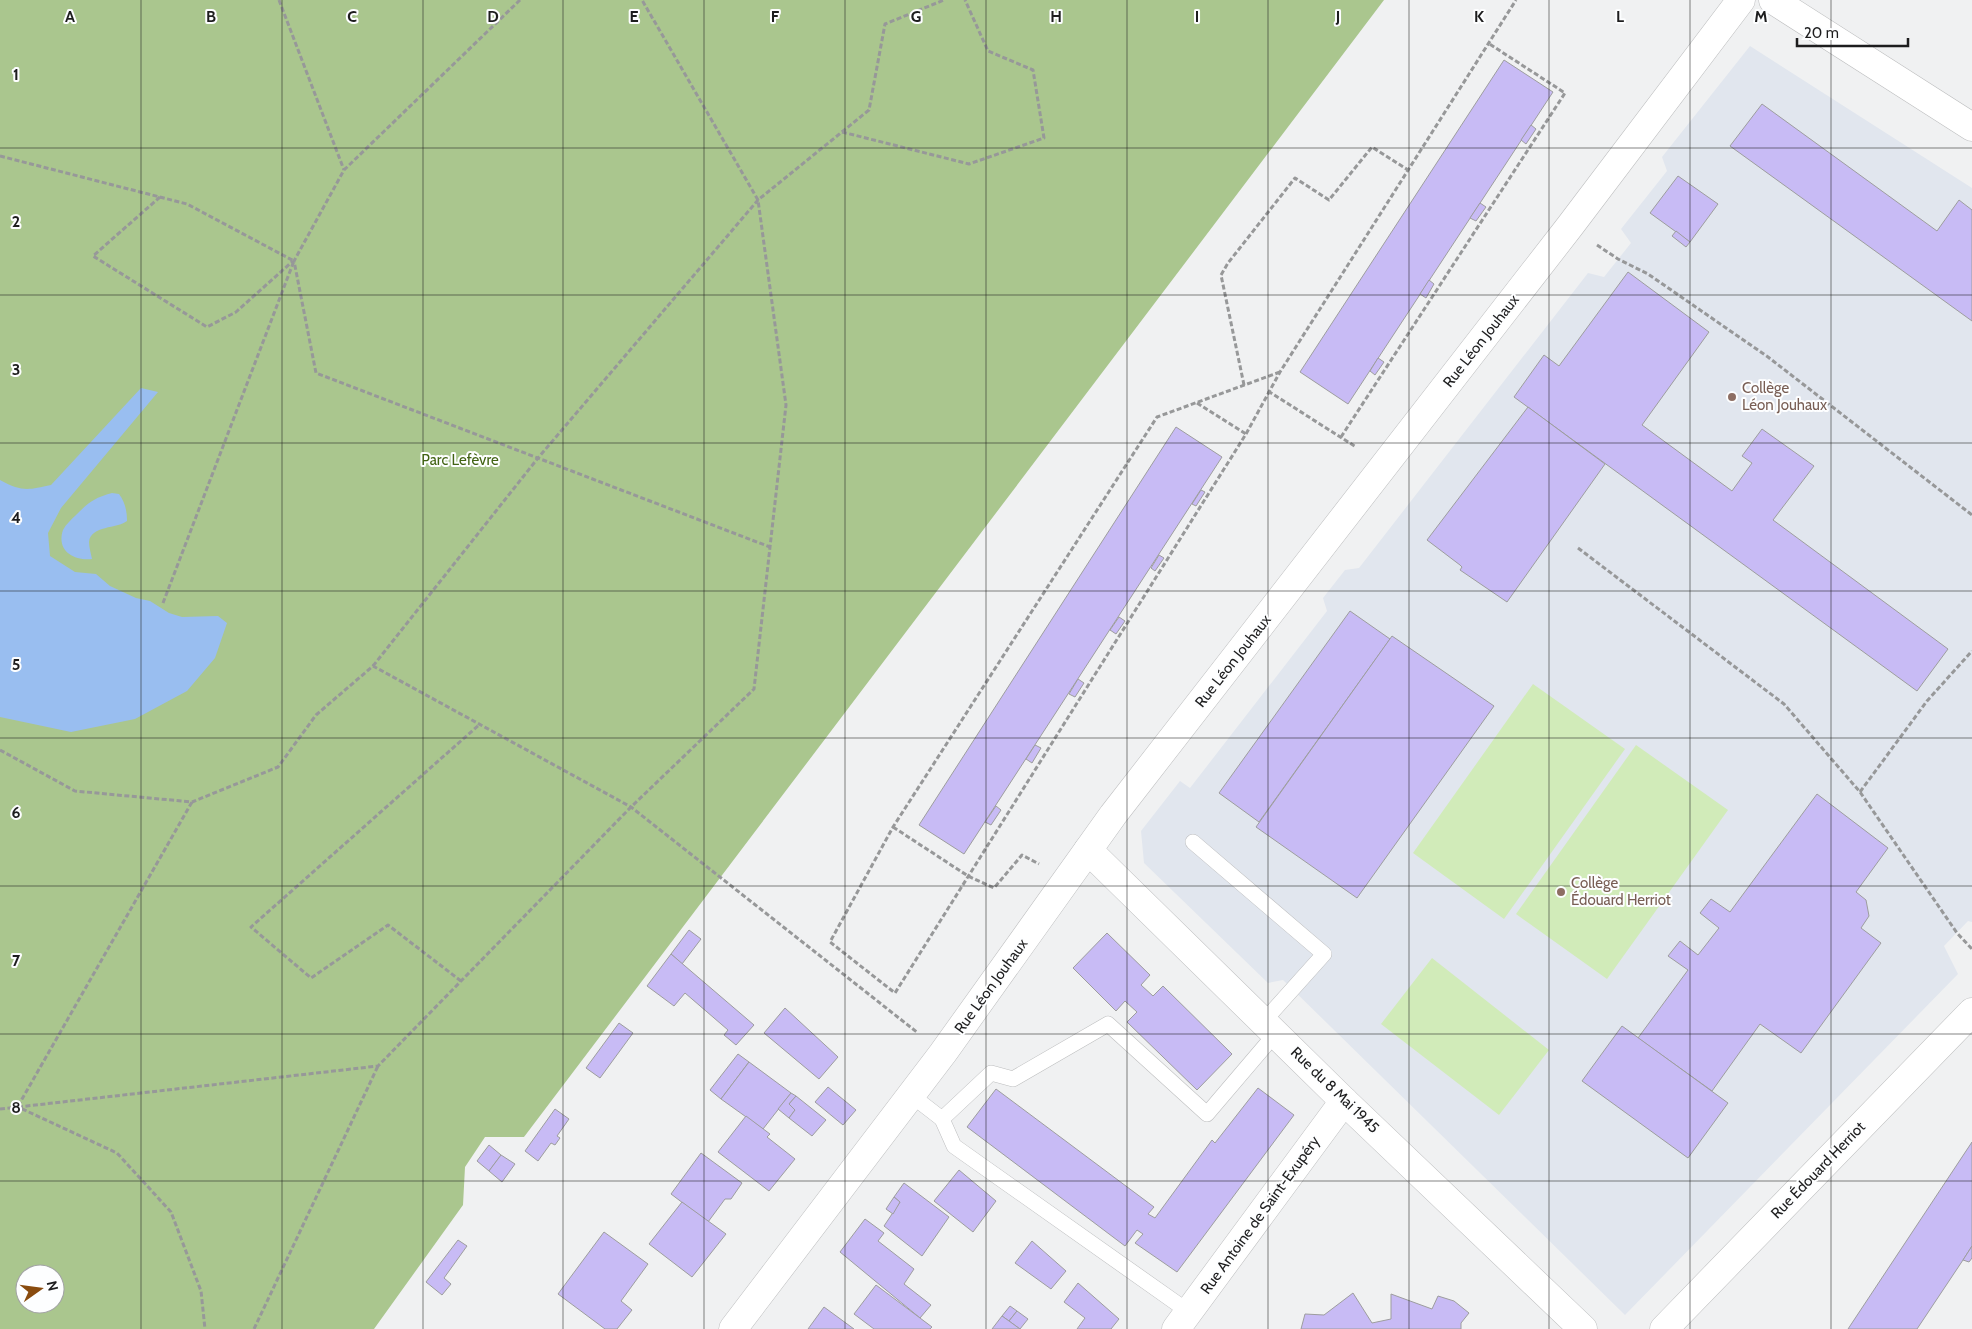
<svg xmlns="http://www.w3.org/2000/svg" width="1972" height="1329" font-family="Cabin,sans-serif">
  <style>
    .built { fill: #e1e6ee }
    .green { fill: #d1ebb9 }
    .forest { fill: #aac68e; fill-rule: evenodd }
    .water { fill: #99bef0 }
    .building { fill: #c8bbf5; stroke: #9d9d9e }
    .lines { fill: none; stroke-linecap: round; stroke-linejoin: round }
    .service-casing { stroke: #bdbebf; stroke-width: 16 }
    .minor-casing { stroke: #bdbebf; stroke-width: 29 }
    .path { stroke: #979899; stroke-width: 3; stroke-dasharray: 5 2.5; stroke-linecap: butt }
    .service { stroke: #fff; stroke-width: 15 }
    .minor { stroke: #fff; stroke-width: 28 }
    .grid { fill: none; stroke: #1d1d1e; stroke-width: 1; stroke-opacity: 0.55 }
    .education-dot { fill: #8d6e63; stroke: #fdfeff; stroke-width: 2 }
    .labels { text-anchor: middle; stroke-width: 4; stroke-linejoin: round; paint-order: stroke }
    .street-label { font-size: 15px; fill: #1d1d1e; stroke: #fdfeff }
    .education-label { font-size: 15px; fill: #785e54; stroke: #fdfeff; text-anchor: start }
    .park-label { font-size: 15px; fill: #426314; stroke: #fdfeff }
    .grid-label { font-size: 16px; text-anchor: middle; font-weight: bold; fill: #1d1d1e; stroke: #fdfeff; stroke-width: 4; stroke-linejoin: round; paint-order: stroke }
  </style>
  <rect width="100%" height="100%" fill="#f0f1f2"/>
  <path class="built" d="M1750,46L1972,188V922L1968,921L1944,946L1958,974L1625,1315L1283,980L1268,983L1144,863L1141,831L1180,781L1190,788L1327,611L1323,598L1345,570L1359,568L1588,273L1604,277L1631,243L1621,229L1667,171L1662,157Z"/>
  <g class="green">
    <path d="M1533,684L1625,749L1504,919L1413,853Z"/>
    <path d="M1636,745L1728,810L1607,979L1516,914Z"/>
    <path d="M1432,958L1549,1050L1499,1115L1381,1024Z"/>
  </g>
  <path class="forest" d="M0,0H1384L524,1137H485L465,1167L463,1205L374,1329H0ZM25,1274H55V1304H25Z"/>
  <g class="water">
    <path d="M141,388L158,392L61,508L48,533L50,556L75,572L96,574L110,586L136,598L150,601L169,613L182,617L218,616L227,623L215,658L187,691L135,719L71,732L0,717V480C22,492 28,490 51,485Z"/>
    <path d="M112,493L119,494C125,502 127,511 127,521C117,529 91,525 89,542C89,547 91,554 92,559C74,561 56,551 63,530C66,524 71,520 76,515C89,502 94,498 112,493Z"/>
  </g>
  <g class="building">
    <path d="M1504,60L1553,92L1348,404L1300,372Z"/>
    <path d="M1762,104L1937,231L1959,200L1972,210V321L1730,146Z"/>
    <path d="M1531,125L1536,129L1526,144L1521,140Z"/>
    <path d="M1678,176L1718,204L1690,242L1650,213Z"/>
    <path d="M1480,203L1486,207L1476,221L1470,218Z"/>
    <path d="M1676,231L1690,242L1686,247L1672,236Z"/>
    <path d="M1628,272L1709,332L1642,425L1732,491L1752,463L1742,456L1762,429L1814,466L1773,520L1948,649L1917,691L1514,397L1544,355L1559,366Z"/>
    <path d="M1429,280L1434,284L1426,298L1420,294Z"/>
    <path d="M1378,358L1384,362L1375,375L1370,371Z"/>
    <path d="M1528,407L1605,464L1507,602L1460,570L1462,567L1460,565L1427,540Z"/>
    <path d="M1176,427L1222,457L964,854L919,825Z"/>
    <path d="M1201,490L1205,492L1196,506L1192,504Z"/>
    <path d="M1159,555L1164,558L1155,571L1151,568Z"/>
    <path d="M1350,611L1390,639L1259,822L1219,793Z"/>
    <path d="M1119,617L1125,621L1116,634L1110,630Z"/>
    <path d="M1392,636L1494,706L1357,898L1256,827Z"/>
    <path d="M1078,679L1084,683L1075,697L1069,694Z"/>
    <path d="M1035,745L1041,748L1032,763L1026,759Z"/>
    <path d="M1817,794L1888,848L1856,892L1866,900L1869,916L1861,928L1881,943L1801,1053L1760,1024L1712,1091L1638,1038L1688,970L1668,956L1680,941L1698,955L1719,928L1700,913L1711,899L1730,912Z"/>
    <path d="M996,806L1001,810L991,825L985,822Z"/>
    <path d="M689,930L701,939L682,964L671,954Z"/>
    <path d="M1107,933L1150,975L1141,985L1153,996L1163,986L1232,1054L1197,1090L1127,1022L1137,1012L1125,1001L1116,1011L1073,968Z"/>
    <path d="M671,954L754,1025L736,1045L724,1035L728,1030L685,993L674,1006L647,986Z"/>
    <path d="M785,1008L838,1057L819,1079L764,1033Z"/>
    <path d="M619,1023L633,1033L600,1078L586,1068Z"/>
    <path d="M1622,1026L1728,1103L1688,1158L1582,1081Z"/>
    <path d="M738,1054L749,1062L721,1099L710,1090Z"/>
    <path d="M749,1062L791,1093L763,1129L721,1099Z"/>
    <path d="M828,1087L856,1110L843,1125L815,1102Z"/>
    <path d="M1258,1088L1294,1115L1177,1272L1135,1243L1143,1234L1137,1230L1125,1246L967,1127L996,1089L1154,1207L1148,1214L1155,1218L1212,1140L1215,1143Z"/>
    <path d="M791,1093L796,1096L789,1104L795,1110L789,1118L778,1109Z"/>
    <path d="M796,1096L826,1120L812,1136L789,1118L795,1110L789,1104Z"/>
    <path d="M555,1109L569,1119L557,1136L560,1138L555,1145L551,1143L538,1161L525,1151Z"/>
    <path d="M746,1116L770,1134L767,1137L795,1159L769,1191L718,1152Z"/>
    <path d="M1972,1142V1246L1963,1260L1917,1329H1848Z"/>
    <path d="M489,1145L501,1155L489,1171L477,1161Z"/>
    <path d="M701,1153L742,1183L731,1199H725L708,1222L671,1194Z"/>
    <path d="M501,1155L515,1164L502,1182L489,1171Z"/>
    <path d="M959,1170L996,1201L973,1232L934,1201Z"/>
    <path d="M904,1183L949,1217L922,1256L884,1226L900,1202L894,1197Z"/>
    <path d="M894,1197L900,1202L893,1214L886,1209Z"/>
    <path d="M682,1202L726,1234L692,1277L649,1244Z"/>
    <path d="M865,1219L884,1233L878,1241L914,1269L904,1284L931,1305L920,1318L840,1252Z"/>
    <path d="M604,1232L648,1264L621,1301L632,1310L617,1329H605L558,1294Z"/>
    <path d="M458,1240L467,1246L444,1278L451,1284L442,1295L426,1282Z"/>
    <path d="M1032,1241L1066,1271L1051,1289L1015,1263Z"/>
    <path d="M1972,1246V1258L1969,1262L1963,1260Z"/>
    <path d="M1078,1283L1119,1319L1111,1329H1077L1085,1318L1064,1302Z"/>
    <path d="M876,1285L932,1327L930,1329H874L854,1314Z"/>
    <path d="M1353,1293L1372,1323L1391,1319V1294L1432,1309L1438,1296L1454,1301L1469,1313L1461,1323V1329H1301L1305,1314L1324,1315Z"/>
    <path d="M1010,1306L1017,1311L1009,1321L1002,1316Z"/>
    <path d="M824,1307L854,1329H808Z"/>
    <path d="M1017,1311L1028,1319L1020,1329L1009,1321Z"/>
    <path d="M1002,1316L1009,1321L1020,1329H992Z"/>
  </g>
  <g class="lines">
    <defs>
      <g id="service">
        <path d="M1193,842L1324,954L1264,1021"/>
        <path d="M911,1095L942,1119L991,1073L1013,1079L1108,1024L1207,1114L1276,1033"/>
        <path d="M942,1119L954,1146L1189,1312"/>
      </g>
      <g id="minor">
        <path d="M1773,0L1972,127"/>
        <path d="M1088,850L1344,1101L1583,1329"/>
        <path d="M733,1329L943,1053L1113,815L1570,226L1741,0"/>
        <path d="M1176,1329L1344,1101"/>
        <path d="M1664,1329L1972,1012"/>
      </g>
    </defs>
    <use href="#service" class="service-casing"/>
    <use href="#minor" class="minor-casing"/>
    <g class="path">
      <path d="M279,0L344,170"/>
      <path d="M520,0L344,170L294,261L316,373L770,547"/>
      <path d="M842,132L969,164L1044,138L1033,70L988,51L965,0"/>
      <path d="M0,156L187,204L294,261"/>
      <path d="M160,197L93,256L207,327L236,312L293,261"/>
      <path d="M1597,245L1618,259L1648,274L1768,357L1972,515"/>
      <path d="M1280,372L1157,417L893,827L830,942L895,993L1246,434L1280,372L1516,0"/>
      <path d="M1244,385L1221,275L1228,263L1295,178L1329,200L1372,147L1408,170"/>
      <path d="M1268,391L1356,447"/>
      <path d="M1197,403L1246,434"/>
      <path d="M1341,437L1565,93L1488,43"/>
      <path d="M1578,548L1784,704L1860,792L1957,933L1972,949"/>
      <path d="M163,603L294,261"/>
      <path d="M373,666L538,458L758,200L869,110L885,24L944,0"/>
      <path d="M0,750L75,791L192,802L278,767L316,715L373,666L631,807L918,1033"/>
      <path d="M1860,792L1927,701L1972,651"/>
      <path d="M893,827L968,876L994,888L1022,855L1039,864"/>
      <path d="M461,981L388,925L311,978L251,927L480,724"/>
      <path d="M18,1106L192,802"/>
      <path d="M18,1107L378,1066L631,807L754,689L786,405L758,200L642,0"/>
      <path d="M0,1109L18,1107L117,1153L171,1212L201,1291L205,1329"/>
      <path d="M254,1329L378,1066"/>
    </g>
    <use href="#service" class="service"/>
    <use href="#minor" class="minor"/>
  </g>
  <path class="grid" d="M141,0V1329M282,0V1329M423,0V1329M563,0V1329M704,0V1329M845,0V1329M986,0V1329M1127,0V1329M1268,0V1329M1409,0V1329M1549,0V1329M1690,0V1329M1831,0V1329M0,148H1972M0,295H1972M0,443H1972M0,591H1972M0,738H1972M0,886H1972M0,1034H1972M0,1181H1972"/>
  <g class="education-dot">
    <circle cx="1732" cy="397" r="5"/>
    <circle cx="1561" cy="892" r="5"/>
  </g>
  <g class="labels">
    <g class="street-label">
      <text transform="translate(1481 341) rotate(-52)" y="5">Rue Léon Jouhaux</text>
      <text transform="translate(1233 661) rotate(-52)" y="5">Rue Léon Jouhaux</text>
      <text transform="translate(991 986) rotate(-54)" y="5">Rue Léon Jouhaux</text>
      <text transform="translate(1335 1090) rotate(44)" y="5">Rue du 8 Mai 1945</text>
      <text transform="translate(1818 1170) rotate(-46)" y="5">Rue Édouard Herriot</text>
      <text transform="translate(1260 1215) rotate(-54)" y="5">Rue Antoine de Saint-Exupéry</text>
    </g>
    <g class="education-label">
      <text x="1742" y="393">Collège<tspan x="1742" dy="17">Léon Jouhaux</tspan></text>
      <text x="1571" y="888">Collège<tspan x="1571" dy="17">Édouard Herriot</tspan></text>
    </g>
    <g class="park-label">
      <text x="460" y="465">Parc Lefèvre</text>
    </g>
  </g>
  <g class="grid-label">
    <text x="70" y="22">A</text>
    <text x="211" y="22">B</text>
    <text x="352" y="22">C</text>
    <text x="493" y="22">D</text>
    <text x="634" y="22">E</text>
    <text x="775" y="22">F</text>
    <text x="916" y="22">G</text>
    <text x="1056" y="22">H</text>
    <text x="1197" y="22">I</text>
    <text x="1338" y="22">J</text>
    <text x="1479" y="22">K</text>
    <text x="1620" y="22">L</text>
    <text x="1761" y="22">M</text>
    <text x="16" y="80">1</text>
    <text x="16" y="227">2</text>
    <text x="16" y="375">3</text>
    <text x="16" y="523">4</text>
    <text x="16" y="670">5</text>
    <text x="16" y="818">6</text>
    <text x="16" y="966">7</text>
    <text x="16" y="1113">8</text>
  </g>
  <g transform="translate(40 1289) rotate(76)"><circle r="24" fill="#fdfeff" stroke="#a3a4a5"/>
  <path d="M0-4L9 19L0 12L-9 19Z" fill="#894b0f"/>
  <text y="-8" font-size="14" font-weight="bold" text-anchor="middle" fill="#1d1d1e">N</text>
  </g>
  <path d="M1797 38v8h111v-8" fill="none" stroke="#1d1d1e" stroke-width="2.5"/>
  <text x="1804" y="38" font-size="15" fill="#1d1d1e" stroke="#fdfeff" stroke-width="4" paint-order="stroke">20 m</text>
</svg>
